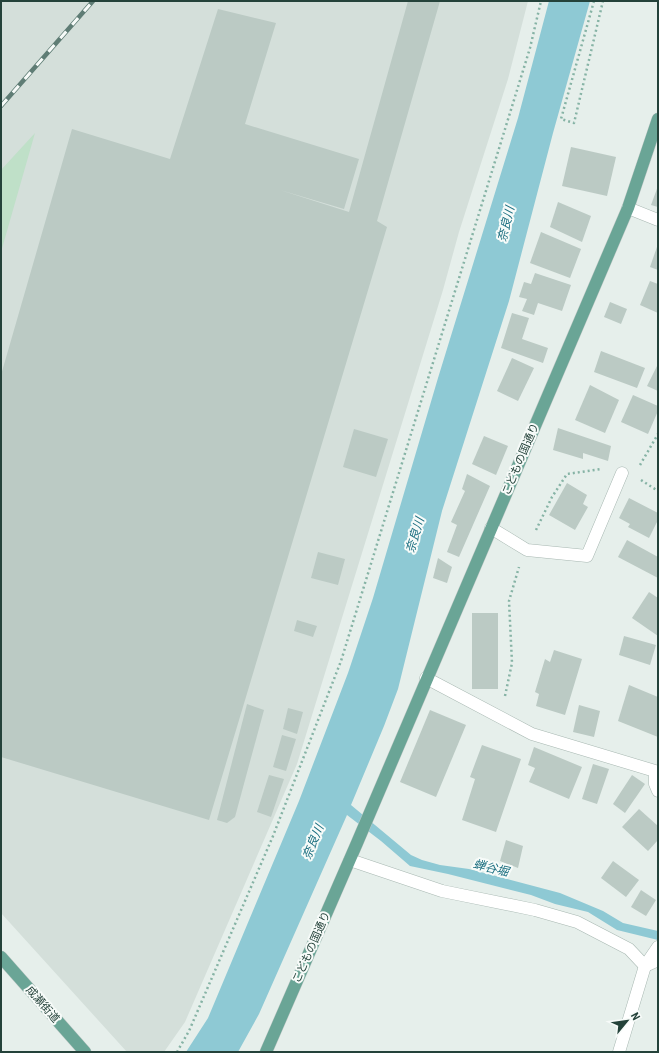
<svg xmlns="http://www.w3.org/2000/svg" width="659" height="1053" font-family="'Roboto Condensed','Noto Sans JP',sans-serif">
  <style>
    .built { fill: #d4dfda }
    .green { fill: #bfe0c8 }
    .water { fill: #8ec9d4 }
    .building { fill: #bbcac4 }
    .lines { fill: none; stroke-linecap: round; stroke-linejoin: round }
    .minor-casing { stroke: #a8b8b2; stroke-width: 13 }
    .major-casing { stroke: #c2cac8; stroke-width: 13 }
    .path { stroke: #86b3a5; stroke-width: 2.5; stroke-dasharray: 2 3; stroke-linecap: butt }
    .minor { stroke: #fff; stroke-width: 12 }
    .major { stroke: #6aa596; stroke-width: 12 }
    .rail-casing { stroke: #5f7d75; stroke-width: 4.5 }
    .rail { stroke: #f7fbf9; stroke-width: 3; stroke-dasharray: 9; stroke-linecap: butt }
    .labels { text-anchor: middle; stroke-width: 4; stroke-linejoin: round; paint-order: stroke }
    .street-label { font-size: 11px; fill: #24423a; stroke: #f7fbf9 }
    .water-label { font-size: 12px; font-style: italic; fill: #1c6f80; stroke: #f7fbf9 }
  </style>
  <rect width="100%" height="100%" fill="#e6efeb"/>
  <path class="built" d="M1,1H528L508,79L459,232L443,290L297,764L185,1022L164,1052H127L1,913Z"/>
  <path class="green" d="M35,133L1,252V170Z"/>
  <path class="water" d="M549,1H590L553,133L509,301L442,511L398,689L384,726L351,805L411,855L422,860L440,865L469,869L560,893L603,911L623,923L658,931V940L617,930L588,912L555,904L531,895L448,874L410,866L381,841L347,815L259,1014L238,1052H186L208,1018L299,801L348,673L373,598L438,378L518,118Z"/>
  <g class="building">
    <path d="M408,1H440L377,221L387,227L209,820L1,757V375L72,129L170,159L218,9L276,23L245,124L359,159L344,209L280,190L349,212Z"/>
    <path d="M571,147L616,157L607,196L562,186Z"/>
    <path d="M658,186V207L651,205Z"/>
    <path d="M558,202L591,216L582,242L550,227Z"/>
    <path d="M541,232L581,249L570,278L530,263Z"/>
    <path d="M658,244V270L650,267Z"/>
    <path d="M535,273L571,285L562,311L538,303L534,315L522,311L527,299L519,297L524,282L531,284Z"/>
    <path d="M650,281L658,284V313L640,305Z"/>
    <path d="M610,302L627,309L621,324L604,317Z"/>
    <path d="M512,313L529,318L522,339L548,348L543,363L501,348Z"/>
    <path d="M601,351L645,368L637,388L594,372Z"/>
    <path d="M512,358L534,368L518,401L497,391Z"/>
    <path d="M657,366H658V391L647,386Z"/>
    <path d="M590,385L619,400L605,433L575,420Z"/>
    <path d="M633,395L658,406V411L648,434L621,422Z"/>
    <path d="M558,428L611,446L608,461L583,453V459L553,450Z"/>
    <path d="M354,429L388,439L376,477L343,467Z"/>
    <path d="M484,436L508,446L496,475L472,464Z"/>
    <path d="M467,474L490,486L459,557L447,552L457,525L451,522L465,491L462,489Z"/>
    <path d="M567,483L587,495L583,504L588,507L575,530L549,515Z"/>
    <path d="M629,498L658,513V520L649,538L628,527L630,524L619,518Z"/>
    <path d="M627,540L658,557V578L618,557Z"/>
    <path d="M318,552L345,559L338,585L311,578Z"/>
    <path d="M438,558L452,567L447,583L433,578Z"/>
    <path d="M649,592L658,598V636L632,618Z"/>
    <rect x="472" y="613" width="26" height="76"/>
    <path d="M297,620L317,626L313,637L294,631Z"/>
    <path d="M624,636L656,645L650,665L619,655Z"/>
    <path d="M554,650L582,659L565,715L536,706L539,694L535,692L545,659L550,662Z"/>
    <path d="M629,685L658,697V737L618,721Z"/>
    <path d="M247,704L264,710L235,817L227,823L217,820Z"/>
    <path d="M579,705L600,711L594,737L573,732Z"/>
    <path d="M288,708L303,712L297,734L283,729Z"/>
    <path d="M430,710L466,725L436,797L400,782Z"/>
    <path d="M282,735L296,739L286,771L273,767Z"/>
    <path d="M482,745L521,759L496,832L462,820L475,779L470,777Z"/>
    <path d="M534,747L582,767L569,799L529,782L535,768L528,765Z"/>
    <path d="M593,764L609,769L597,804L582,799Z"/>
    <path d="M269,775L284,779L271,817L257,812Z"/>
    <path d="M632,775L645,784L625,813L613,804Z"/>
    <path d="M639,809L658,826V840L648,851L622,827Z"/>
    <path d="M506,840L523,846L518,868L500,861Z"/>
    <path d="M613,861L639,880L626,897L601,878Z"/>
    <path d="M641,890L656,900L646,916L631,907Z"/>
  </g>
  <g class="lines">
    <defs>
      <g id="minor">
        <path d="M628,208L658,220"/>
        <path d="M491,528L527,550L587,556L622,473"/>
        <path d="M426,678L532,734L655,771V784L658,791"/>
        <path d="M350,860L442,891L535,910L577,922L629,949L645,966L658,960"/>
        <path d="M619,1052L645,966L658,947"/>
      </g>
      <g id="major">
        <path d="M1,957L85,1052"/>
        <path d="M266,1052L357,843L628,208L658,119"/>
      </g>
    </defs>
    <use href="#minor" class="minor-casing"/>
    <use href="#major" class="major-casing"/>
    <g class="path">
      <path d="M594,1L561,119L574,123L603,1"/>
      <path d="M640,465L658,434"/>
      <path d="M641,480L658,491"/>
      <path d="M536,530L552,497L567,474L601,469"/>
      <path d="M505,696L512,663L509,601L519,567"/>
      <path d="M177,1052L189,1031L273,836L341,661L530,48L541,1"/>
    </g>
    <use href="#minor" class="minor"/>
    <use href="#major" class="major"/>
    <defs>
      <path id="rail" d="M1,106L93,1"/>
    </defs>
    <use href="#rail" class="rail-casing"/>
    <use href="#rail" class="rail"/>
  </g>
  <g class="labels">
    <g class="street-label">
      <text transform="translate(520 459) rotate(-67)" y="4">こどもの国通り</text>
      <text transform="translate(311 947) rotate(-66)" y="4">こどもの国通り</text>
      <text transform="translate(43 1004) rotate(49)" y="4">成瀬街道</text>
    </g>
    <g class="water-label">
      <text transform="translate(506 224) rotate(-76)" y="4">奈良川</text>
      <text transform="translate(415 535) rotate(-73)" y="4">奈良川</text>
      <text transform="translate(313 842) rotate(-67)" y="4">奈良川</text>
      <text transform="translate(491 868) rotate(14)" y="4">蝉谷堀</text>
    </g>
  </g>
  <rect width="659" height="1053" fill="none" stroke="#24423a" stroke-width="4"/>
  <g transform="translate(627 1021) rotate(61)" stroke="#f7fbf9" stroke-width="3" paint-order="stroke">
  <path d="M0-3L7 15L0 10L-7 15Z" fill="#24423a"/>
  <text y="-6" font-size="11" font-weight="bold" text-anchor="middle" fill="#24423a">N</text>
  </g>
</svg>
